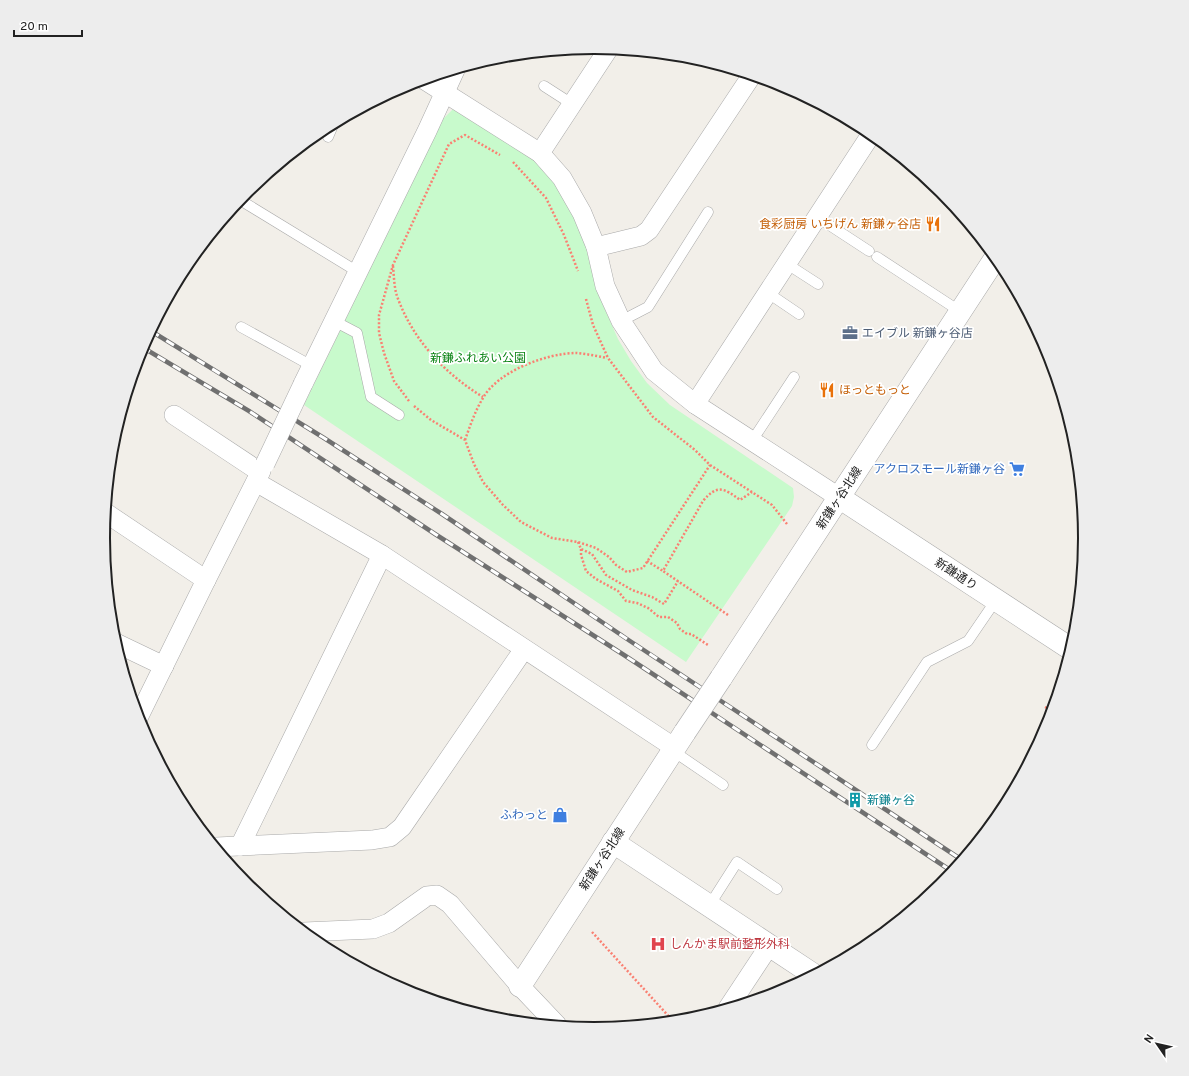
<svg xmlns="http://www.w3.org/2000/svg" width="1189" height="1076" font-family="Overpass,'Noto Sans JP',sans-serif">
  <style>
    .park { fill: #c8facc }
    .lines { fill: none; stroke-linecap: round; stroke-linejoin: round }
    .service-casing { stroke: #a9a9a9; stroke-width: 11 }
    .minor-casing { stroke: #a9a9a9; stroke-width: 20 }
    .tertiary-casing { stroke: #a9a9a9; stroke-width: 23 }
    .path { stroke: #fa8072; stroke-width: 2.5; stroke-dasharray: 2 2; stroke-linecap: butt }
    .service { stroke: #fff; stroke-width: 10 }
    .minor { stroke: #fff; stroke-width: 19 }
    .tertiary { stroke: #fff; stroke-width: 22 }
    .rail-casing { stroke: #707070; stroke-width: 4.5 }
    .rail { stroke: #fff; stroke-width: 3; stroke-dasharray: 9; stroke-linecap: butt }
    .minor-bridge-casing { stroke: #a9a9a9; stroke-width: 20; stroke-linecap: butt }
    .tertiary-bridge-casing { stroke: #a9a9a9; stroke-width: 23; stroke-linecap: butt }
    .minor-bridge { stroke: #fff; stroke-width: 19 }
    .tertiary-bridge { stroke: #fff; stroke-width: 22 }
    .labels { text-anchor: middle; stroke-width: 3.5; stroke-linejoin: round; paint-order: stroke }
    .food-label { font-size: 12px; fill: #c56008; stroke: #fff; text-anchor: end }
    .service-label { font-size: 12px; fill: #4e5e75; stroke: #fff; text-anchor: start }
    .park-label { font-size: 12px; fill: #0c8416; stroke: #fff }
    .shop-label { font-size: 12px; fill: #366cbe; stroke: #fff; text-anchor: end }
    .street-label { font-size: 12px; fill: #222; stroke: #fff }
    .culture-label { font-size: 12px; fill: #0d838f; stroke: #fff; text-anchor: start }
    .health-label { font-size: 12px; fill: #be3a42; stroke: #fff; text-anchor: start }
    .rim { fill: none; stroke: #222; stroke-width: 2 }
  </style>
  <rect width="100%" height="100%" fill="#f2efe9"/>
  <path class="park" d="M453,109L459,110L524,149L556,183L582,232L591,267L603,305L618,339L631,361L647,383L670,405L793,488L794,497L792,506L686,662L304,405L442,120Z"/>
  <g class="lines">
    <defs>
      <g id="service">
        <path d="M544,86L572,104"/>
        <path d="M328,137L334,123"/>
        <path d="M245,203L358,272"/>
        <path d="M817,217L869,251"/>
        <path d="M877,257L961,312"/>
        <path d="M787,264L818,284"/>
        <path d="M768,293L799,314"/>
        <path d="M334,321L357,333L371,397L399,415"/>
        <path d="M621,321L648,307L708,212"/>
        <path d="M241,327L312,366"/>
        <path d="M752,441L794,377"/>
        <path d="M872,745L927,662L968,641L996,600"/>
        <path d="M673,751L723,785"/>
        <path d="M709,906L737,862L777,889"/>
      </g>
      <g id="minor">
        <path d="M423,79L540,153L562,178L582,213L596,247L605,286L621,321L654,371L695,404L840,498"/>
        <path d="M540,153L609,48"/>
        <path d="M596,247L641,236L649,230L752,75"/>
        <path d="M303,384L427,131L455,70"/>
        <path d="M695,404L872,133"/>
        <path d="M174,415L260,472"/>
        <path d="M256,482L382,555L675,748"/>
        <path d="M106,513L206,580"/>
        <path d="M116,643L164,666"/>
        <path d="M138,718L206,580L261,471"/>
        <path d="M240,846L382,555"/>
        <path d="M216,847L372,840L390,837L402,827L524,649"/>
        <path d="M304,932L373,929L389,923L427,896L437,895L450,904L520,986L557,1025"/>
        <path d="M728,1008L769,946"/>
      </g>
      <g id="tertiary">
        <path d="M840,498L1071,649"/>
        <path d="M721,678L996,257"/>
        <path d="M613,842L814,975"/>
        <path d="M520,986L685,732"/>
      </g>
    </defs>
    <use href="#service" class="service-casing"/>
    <use href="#minor" class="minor-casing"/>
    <use href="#tertiary" class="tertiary-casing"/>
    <g class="path">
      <path d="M513,162L546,198L564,235L578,271"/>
      <path d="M393,266C394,276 394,287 397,296C412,339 445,374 483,397"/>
      <path d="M586,299L593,325L608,358L653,417L695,450L710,465L772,505L787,524"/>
      <path d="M409,401L394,381L384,353L379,333V315L393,265L449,144L465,135L500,155"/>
      <path d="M414,406L431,420L465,440L474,464L483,482L503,505L521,522L552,538L578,542L596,548L609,557L616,565L627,572L643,568L710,465"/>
      <path d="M465,440C470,426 475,411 483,398C498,371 547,353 577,353C587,354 597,356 607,358"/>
      <path d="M578,542L581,549L592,554L606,575L632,590L652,597L664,604L678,581"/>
      <path d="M581,549V555L586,571L596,579L618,591L626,601L637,603L648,608L659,617H668L677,623L680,629L687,634H691L708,645"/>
      <path d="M647,561L663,571"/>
      <path d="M728,615L663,571L703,501C717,484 724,488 740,500L752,492"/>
      <path d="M1059,686H1060"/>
      <path d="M1045,707L1053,711"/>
      <path d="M592,932L673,1021"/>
    </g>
    <use href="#service" class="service"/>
    <use href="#minor" class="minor"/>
    <use href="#tertiary" class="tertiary"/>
    <defs>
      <g id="rail">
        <path d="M151,331L324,438L442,514L630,641L962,860"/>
        <path d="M142,347L249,411L435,534L624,655L953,872"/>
      </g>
    </defs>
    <use href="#rail" class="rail-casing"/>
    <use href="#rail" class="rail"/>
    <defs>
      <path id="minor-bridge" d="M265,464L303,384"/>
      <path id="tertiary-bridge" d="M685,732L721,678"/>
    </defs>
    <use href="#minor-bridge" class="minor-bridge-casing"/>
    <use href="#tertiary-bridge" class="tertiary-bridge-casing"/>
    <use href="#minor-bridge" class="minor-bridge"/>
    <use href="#tertiary-bridge" class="tertiary-bridge"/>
  </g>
  <defs>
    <symbol id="restaurant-bare" viewBox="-9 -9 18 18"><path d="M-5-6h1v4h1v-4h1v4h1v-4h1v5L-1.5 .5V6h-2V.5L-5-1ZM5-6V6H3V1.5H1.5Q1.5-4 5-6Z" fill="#e8710a" stroke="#fff" stroke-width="2.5" paint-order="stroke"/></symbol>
    <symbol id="office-bare" viewBox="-9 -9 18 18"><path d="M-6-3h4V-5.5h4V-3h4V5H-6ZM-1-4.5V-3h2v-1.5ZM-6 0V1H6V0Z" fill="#5c6f8a" stroke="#fff" stroke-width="2.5" paint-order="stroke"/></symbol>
    <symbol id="supermarket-bare" viewBox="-9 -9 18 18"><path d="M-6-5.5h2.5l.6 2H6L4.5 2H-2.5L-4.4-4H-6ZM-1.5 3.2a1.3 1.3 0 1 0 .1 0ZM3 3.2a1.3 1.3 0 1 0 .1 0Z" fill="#3f7fe0" stroke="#fff" stroke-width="2.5" paint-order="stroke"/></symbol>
    <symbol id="building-bare" viewBox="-9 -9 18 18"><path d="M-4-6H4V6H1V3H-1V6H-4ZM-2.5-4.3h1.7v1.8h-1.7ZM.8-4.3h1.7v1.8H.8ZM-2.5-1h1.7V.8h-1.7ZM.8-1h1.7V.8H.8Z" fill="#0f9aa8" stroke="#fff" stroke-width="2.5" paint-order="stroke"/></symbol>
    <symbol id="shop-bare" viewBox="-9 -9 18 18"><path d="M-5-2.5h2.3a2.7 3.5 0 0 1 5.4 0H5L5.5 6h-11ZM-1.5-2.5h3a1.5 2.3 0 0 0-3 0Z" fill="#3f7fe0" stroke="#fff" stroke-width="2.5" paint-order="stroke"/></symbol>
    <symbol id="hospital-bare" viewBox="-9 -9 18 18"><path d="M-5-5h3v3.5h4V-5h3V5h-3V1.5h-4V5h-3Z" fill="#e0444e" stroke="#fff" stroke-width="2.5" paint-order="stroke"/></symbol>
  </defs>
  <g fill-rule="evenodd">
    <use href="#restaurant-bare" x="922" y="213" width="22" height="22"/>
    <use href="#office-bare" x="839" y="322" width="22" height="22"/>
    <use href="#restaurant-bare" x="816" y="379" width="22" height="22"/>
    <use href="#supermarket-bare" x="1006" y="458" width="22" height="22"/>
    <use href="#building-bare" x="844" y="789" width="22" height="22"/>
    <use href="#shop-bare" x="549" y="804" width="22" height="22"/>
    <use href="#hospital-bare" x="647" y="933" width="22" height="22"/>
  </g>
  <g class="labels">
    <g class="food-label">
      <text x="921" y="228">食彩厨房 いちげん 新鎌ヶ谷店</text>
      <text x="839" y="394" text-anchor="start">ほっともっと</text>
    </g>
    <g class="service-label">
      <text x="862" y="337">エイブル 新鎌ヶ谷店</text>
    </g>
    <g class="park-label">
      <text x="478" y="362">新鎌ふれあい公園</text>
    </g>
    <g class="shop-label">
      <text x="1005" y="473">アクロスモール新鎌ヶ谷</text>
      <text x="548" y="819">ふわっと</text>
    </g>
    <g class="street-label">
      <text transform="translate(839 498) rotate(-57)" y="4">新鎌ヶ谷北線</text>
      <text transform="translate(956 574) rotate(33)" y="4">新鎌通り</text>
      <text transform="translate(602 859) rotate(-57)" y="4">新鎌ヶ谷北線</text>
    </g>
    <g class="culture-label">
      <text x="867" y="804">新鎌ヶ谷</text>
    </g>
    <g class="health-label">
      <text x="670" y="948">しんかま駅前整形外科</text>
    </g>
  </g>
  <path d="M0 0H1189V1076H0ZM110 538a484 484 0 1 1 968 0a484 484 0 1 1-968 0Z" fill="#ededed" fill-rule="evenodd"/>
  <path class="rim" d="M110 538a484 484 0 1 1 968 0a484 484 0 1 1-968 0Z"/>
  <g transform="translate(1157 1044) rotate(304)" stroke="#ffffff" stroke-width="3" paint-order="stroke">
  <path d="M0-3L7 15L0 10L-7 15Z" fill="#222222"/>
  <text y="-6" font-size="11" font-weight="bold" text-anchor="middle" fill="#222222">N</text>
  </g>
  <path d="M14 30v6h68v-6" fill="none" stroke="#222222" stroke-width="2"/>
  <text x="20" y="30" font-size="12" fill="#222222" stroke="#ffffff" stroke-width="3" paint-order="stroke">20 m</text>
</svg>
